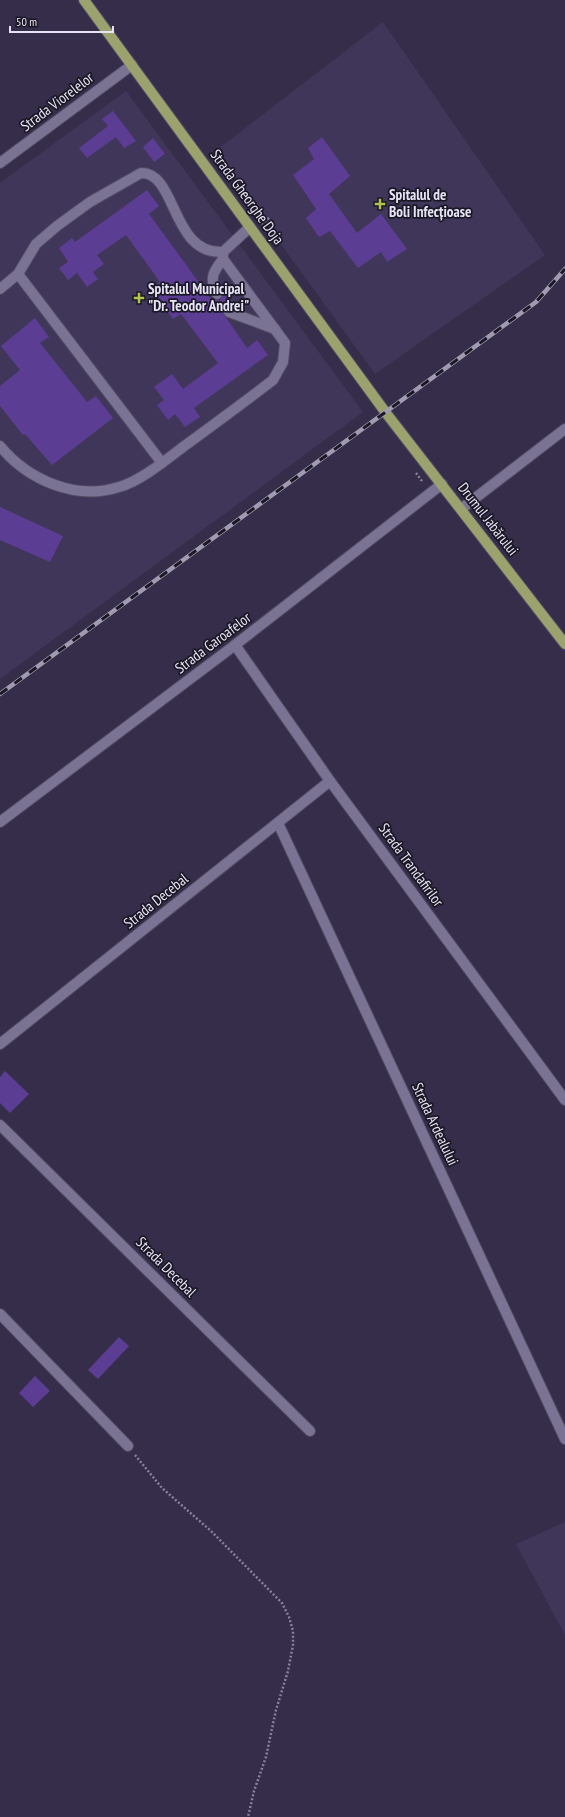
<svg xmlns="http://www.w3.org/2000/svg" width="565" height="1817" font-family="'PT Sans Narrow',sans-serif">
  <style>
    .built { fill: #403659 }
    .building { fill: #5c3d94 }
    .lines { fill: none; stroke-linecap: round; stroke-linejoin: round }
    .minor-casing { stroke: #524b63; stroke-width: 12 }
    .major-casing { stroke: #524b63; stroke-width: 12 }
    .path { stroke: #888199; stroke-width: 2.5; stroke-dasharray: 2 2; stroke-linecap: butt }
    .minor { stroke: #7b7394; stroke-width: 10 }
    .major { stroke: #9ca26e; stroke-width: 10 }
    .rail-casing { stroke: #a19bb2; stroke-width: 4.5 }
    .rail { stroke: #1b1825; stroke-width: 3; stroke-dasharray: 9; stroke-linecap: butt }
    .poi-dot { fill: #b2c34c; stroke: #1b1825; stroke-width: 1.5 }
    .labels { text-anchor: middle; stroke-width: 3.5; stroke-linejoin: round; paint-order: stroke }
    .street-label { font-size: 15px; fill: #e7e3f6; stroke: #1b1825 }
    .poi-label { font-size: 15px; font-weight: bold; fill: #e7e3f6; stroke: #1b1825; text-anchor: start }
  </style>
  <rect width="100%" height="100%" fill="#352d49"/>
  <g class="built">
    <path d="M383,22L545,255L375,374L214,152Z"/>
    <path d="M126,91L363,412L0,679V183Z"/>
    <path d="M565,1522V1635L516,1544Z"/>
  </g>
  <g class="building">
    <path d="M113,111L136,141L124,148L116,137L87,158L79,148L108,126L102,119Z"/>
    <path d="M322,137L350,176L329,194L357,233L381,214L407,249L387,262L381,252L358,268L330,231L319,237L306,218L316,209L293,175L314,159L308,148Z"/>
    <path d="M153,138L165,154L154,162L143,147Z"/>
    <path d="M147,190L159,206L149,214L211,299L220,300L223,295L224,289L236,306L225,307L223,313L247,348L257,340L268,355L194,408L200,417L185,427L175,414L168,420L157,405L164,400L154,387L172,374L183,389L218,363L181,314L173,319L151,289L160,282L126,235L97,255L104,264L93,272L98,279L87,287L77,273L68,280L59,268L68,262L59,248L72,238L75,242Z"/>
    <path d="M35,318L49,337L40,343L87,402L96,396L113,418L52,465L25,434L23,435L0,406V386L20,370L1,346Z"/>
    <path d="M0,507L63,536L50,562L0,540Z"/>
    <path d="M5,1071L29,1094L10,1113L0,1103V1077Z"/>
    <path d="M119,1337L129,1346L98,1379L88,1370Z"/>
    <path d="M35,1376L50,1391L33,1407L19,1393Z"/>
  </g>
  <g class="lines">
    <defs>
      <g id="minor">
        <path d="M0,163L132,65"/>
        <path d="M18,274L162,463"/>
        <path d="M0,289L18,274L36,244L57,226L90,202L141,173C177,172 171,255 223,252L250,227"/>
        <path d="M217,294C209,278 213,272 223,259"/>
        <path d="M229,312L275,329"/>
        <path d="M0,446C28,480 76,501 119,487C139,482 166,460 183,447C213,425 243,403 273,380L283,362L285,343L223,259V252"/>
        <path d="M461,509L565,429"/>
        <path d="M235,645L330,781L565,1100"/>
        <path d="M0,822L235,645L442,484"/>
        <path d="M278,823L565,1439"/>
        <path d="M0,1044L330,781"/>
        <path d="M0,1125L310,1431"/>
        <path d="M0,1314L128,1446"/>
      </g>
      <path id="major" d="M84,0L386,413L565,644"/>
    </defs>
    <use href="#minor" class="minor-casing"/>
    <use href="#major" class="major-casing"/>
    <g class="path">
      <path d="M261,224L269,218"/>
      <path d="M416,473L422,481"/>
      <path d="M135,1455L162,1488L211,1531L282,1603L289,1617L293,1631V1645L288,1671L276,1710L266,1757L254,1791L248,1817"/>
    </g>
    <use href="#minor" class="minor"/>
    <use href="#major" class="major"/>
    <defs>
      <path id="rail" d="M0,694L536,302L565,269"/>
    </defs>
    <use href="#rail" class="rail-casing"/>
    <use href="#rail" class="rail"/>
  </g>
  <g class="poi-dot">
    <path d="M378 198h4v4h4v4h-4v4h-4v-4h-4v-4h4z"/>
    <path d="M137 292h4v4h4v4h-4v4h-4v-4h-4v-4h4z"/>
  </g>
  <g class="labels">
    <g class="street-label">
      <text transform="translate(57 102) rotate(-37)" y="5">Strada Viorelelor</text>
      <text transform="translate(247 197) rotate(54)" y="5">Strada Gheorghe Doja</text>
      <text transform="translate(488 519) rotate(52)" y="5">Drumul Jabărului</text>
      <text transform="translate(213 643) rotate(-37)" y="5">Strada Garoafelor</text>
      <text transform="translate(411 865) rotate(54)" y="5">Strada Trandafirilor</text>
      <text transform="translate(156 901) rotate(-39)" y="5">Strada Decebal</text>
      <text transform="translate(435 1124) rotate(65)" y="5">Strada Ardealului</text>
      <text transform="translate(166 1267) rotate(45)" y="5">Strada Decebal</text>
    </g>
    <g class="poi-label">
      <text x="389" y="200">Spitalul de<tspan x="389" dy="17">Boli Infecțioase</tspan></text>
      <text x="148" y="294">Spitalul Municipal<tspan x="148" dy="17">"Dr. Teodor Andrei"</tspan></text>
    </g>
  </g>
  <path d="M10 26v6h103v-6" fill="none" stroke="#e7e3f6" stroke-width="2"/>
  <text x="16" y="26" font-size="12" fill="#e7e3f6" stroke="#1b1825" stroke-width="3" paint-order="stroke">50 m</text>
</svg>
